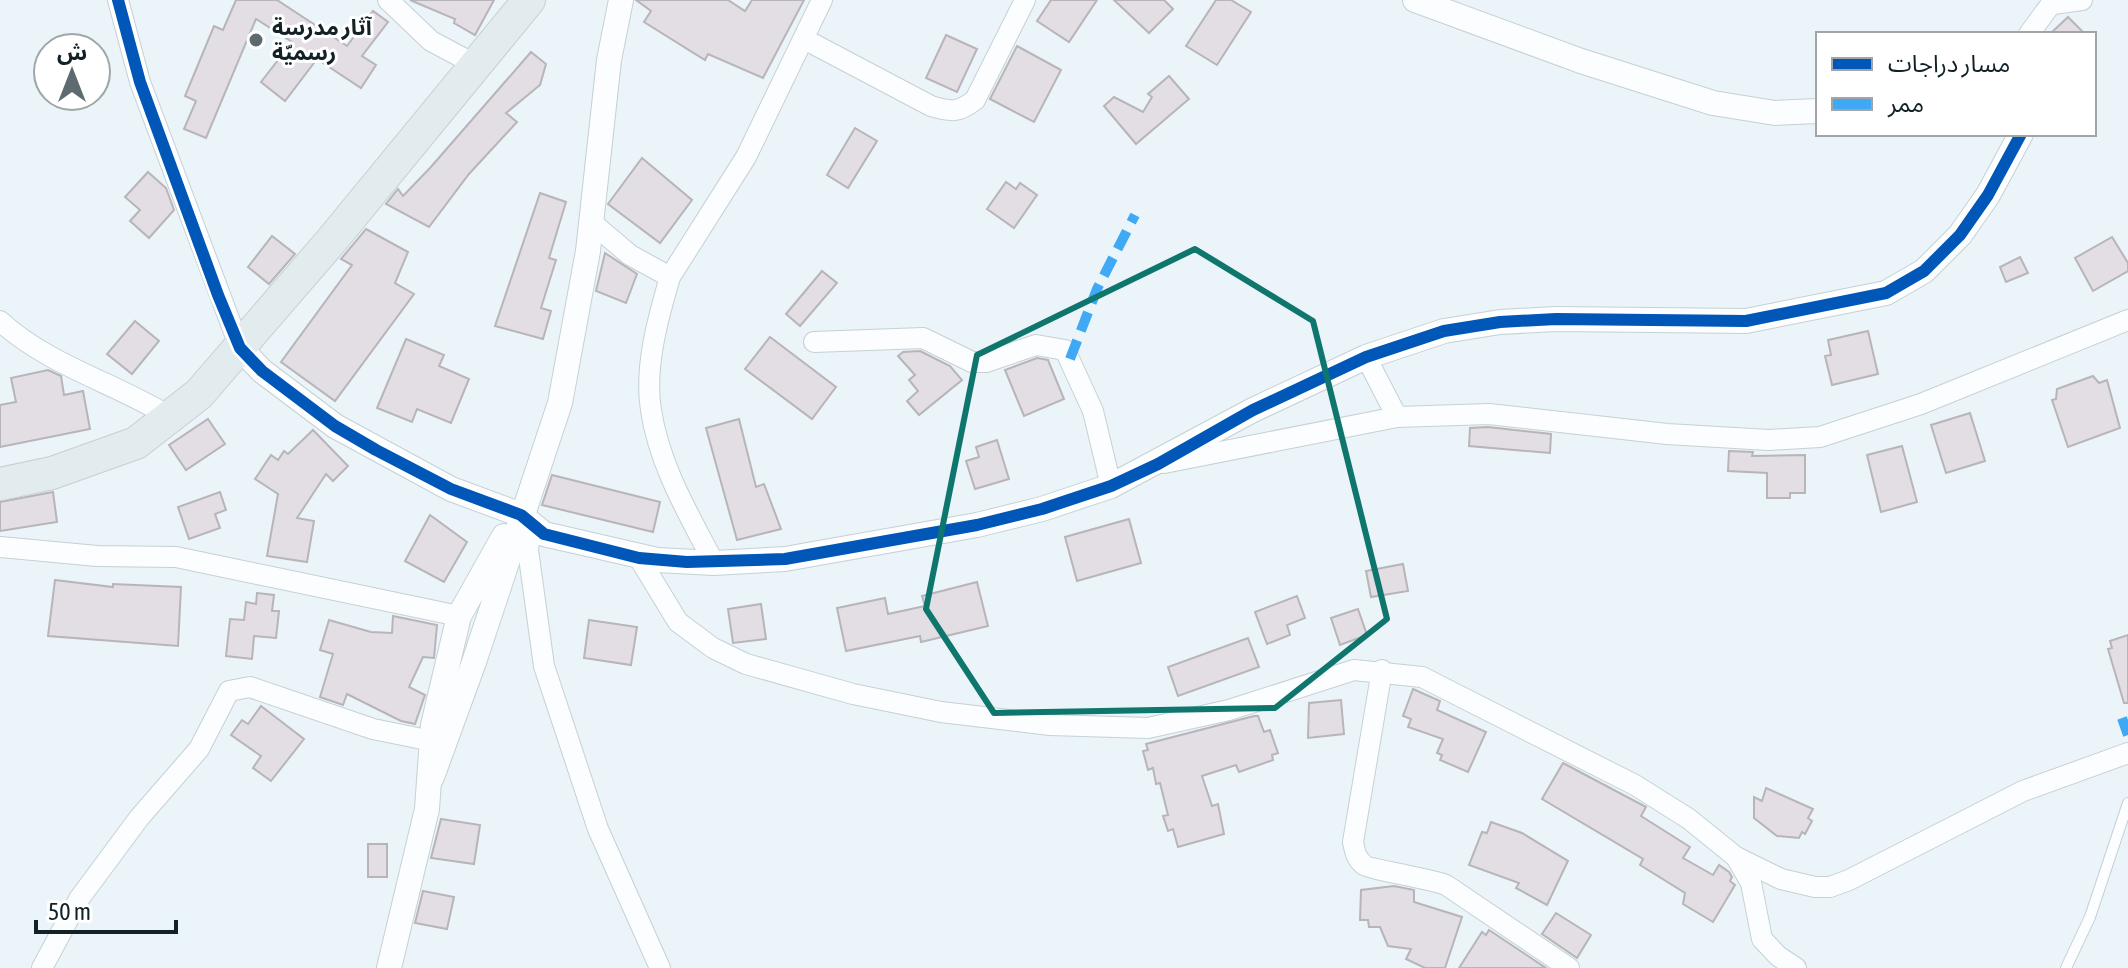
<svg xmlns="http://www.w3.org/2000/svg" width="2128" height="968" font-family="'Asap Condensed','Noto Sans Arabic',sans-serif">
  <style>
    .building { fill: #e2dee3; stroke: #b7b5b9; stroke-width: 2 }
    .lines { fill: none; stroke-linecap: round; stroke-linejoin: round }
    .service-casing { stroke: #c5d1d5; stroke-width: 12 }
    .minor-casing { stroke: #c5d1d5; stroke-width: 22 }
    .tertiary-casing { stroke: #c5d1d5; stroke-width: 26 }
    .primary-casing { stroke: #c8cfd1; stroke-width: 34 }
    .service { stroke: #fcfdfe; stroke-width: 10 }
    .minor { stroke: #fcfdfe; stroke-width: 20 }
    .tertiary { stroke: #fcfdfe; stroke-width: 24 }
    .primary { stroke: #e2ebed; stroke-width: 32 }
    .quiet { stroke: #3fa9f5; stroke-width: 10; stroke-dasharray: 20 10; stroke-linecap: butt }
    .cycleway-casing { stroke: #fff; stroke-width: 17 }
    .cycleway { stroke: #0057b8; stroke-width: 12 }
    .marked { fill: none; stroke: #0f766e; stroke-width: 6; stroke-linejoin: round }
    .poi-dot { fill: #5d6b70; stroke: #fff; stroke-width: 3 }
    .labels { text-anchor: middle; stroke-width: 6; stroke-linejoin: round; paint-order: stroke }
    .poi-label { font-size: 22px; font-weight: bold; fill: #112126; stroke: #fff; text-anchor: start }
  </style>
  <rect width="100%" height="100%" fill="#ebf4f8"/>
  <g class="building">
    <path d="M236,0H277L347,46L373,11L388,22L362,56L376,65L361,88L317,59L285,101L261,82L292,42L256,19L206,138L184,129L196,101L185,96L214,26L223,30Z"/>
    <path d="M410,0H494L475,35L454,23L455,19Z"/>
    <path d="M636,0H728L745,11L752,0H804L763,78L708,54L705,60L644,22L651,11Z"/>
    <path d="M1051,0H1097L1069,42L1037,21Z"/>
    <path d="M1114,0H1164L1173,9L1149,33Z"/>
    <path d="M1216,0H1231L1251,12L1217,65L1186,46Z"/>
    <path d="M2068,17L2085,34H2050Z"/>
    <path d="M946,35L977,49L957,92L926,78Z"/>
    <path d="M1017,46L1061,70L1034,122L990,99Z"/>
    <path d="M531,52L546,64L540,85L506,113L517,122L469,174L429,227L386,204L398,189L403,196L430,168Z"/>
    <path d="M1169,76L1189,99L1136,144L1104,106L1114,97L1143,112L1152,97L1148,94Z"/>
    <path d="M855,128L877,141L848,188L827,175Z"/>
    <path d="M642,158L692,200L660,243L608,204Z"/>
    <path d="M148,172L166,188L174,210L149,238L130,221L140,210L125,197Z"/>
    <path d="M1006,182L1016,189L1020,183L1037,195L1014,228L987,209Z"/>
    <path d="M540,193L566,202L549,258L556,260L541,308L551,311L543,339L495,326Z"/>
    <path d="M366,229L408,252L395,283L414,294L335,401L281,362L352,265L341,259Z"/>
    <path d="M272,236L295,254L269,284L248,267Z"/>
    <path d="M2112,237L2128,263V271L2093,291L2075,258Z"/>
    <path d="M605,253L637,274L626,303L596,291Z"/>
    <path d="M2020,257L2028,273L2006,282L2000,267Z"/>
    <path d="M822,271L837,283L800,326L786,314Z"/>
    <path d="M135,321L159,341L132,374L107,354Z"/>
    <path d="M1868,331L1878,374L1832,385L1825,356L1831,355L1828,340Z"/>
    <path d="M770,337L836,387L812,419L745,369Z"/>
    <path d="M406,339L444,355L439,366L469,379L451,423L417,409L412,422L377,408Z"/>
    <path d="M920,351L950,366L962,380L919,415L907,401L918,391L909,380L915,375L898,356L903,352Z"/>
    <path d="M1037,358L1048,360L1064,399L1024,416L1005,370Z"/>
    <path d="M48,370L61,376L64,395L83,391L90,429L0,447V405L16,402L11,378Z"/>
    <path d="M2093,376L2099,383L2107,380L2120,428L2068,447L2052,400L2056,399L2057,389Z"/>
    <path d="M1970,413L1985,461L1946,473L1931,425Z"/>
    <path d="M208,419L225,444L186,470L169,445Z"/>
    <path d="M739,419L756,487L764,484L781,529L737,540L706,428Z"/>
    <path d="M1488,427L1551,434L1550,453L1469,446L1470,428Z"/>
    <path d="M313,430L348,466L333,481L326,474L297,518L314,521L307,562L267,556L278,494L255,479L271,455L278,460L284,451L288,454Z"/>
    <path d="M997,440L1009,479L975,489L966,461L979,457L976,447Z"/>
    <path d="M1902,446L1917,502L1881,512L1867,455Z"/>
    <path d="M1729,451L1753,452L1752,456L1805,455V493H1790V498H1767V473L1728,471Z"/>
    <path d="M552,475L660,502L653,532L542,505Z"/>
    <path d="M53,492L57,522L0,531V502Z"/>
    <path d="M220,492L226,510L215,514L220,528L189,539L178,507Z"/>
    <path d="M430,515L467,542L444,582L405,561Z"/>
    <path d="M1129,519L1141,563L1077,581L1065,537Z"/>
    <path d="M1403,564L1408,591L1371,597L1366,571Z"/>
    <path d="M55,580L113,587V584L181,587L178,646L48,636Z"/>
    <path d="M977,582L988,626L921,642L920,636L846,651L837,608L885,598L888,614L925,606L922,596Z"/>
    <path d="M257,593L274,595L272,611H279L276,638L254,636L252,659L226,656L230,619L244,620L246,602L256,604Z"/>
    <path d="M1297,596L1305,618L1287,625L1290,635L1267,644L1255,612Z"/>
    <path d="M761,604L766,639L733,643L728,609Z"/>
    <path d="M1358,609L1367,635L1340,645L1331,618Z"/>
    <path d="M393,616L437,625L434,658L423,657L409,687L425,695L415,724L401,721L347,694L343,705L320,697L333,654L320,650L329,620L371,632L392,633Z"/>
    <path d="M589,620L637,627L631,665L584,658Z"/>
    <path d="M2128,635V703H2124L2108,649L2112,648L2110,641Z"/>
    <path d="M1248,638L1259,667L1178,696L1168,667Z"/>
    <path d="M1413,689L1440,701L1437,710L1486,732L1468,772L1440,760L1442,755L1437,753L1443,739L1408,727L1411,719L1403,716Z"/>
    <path d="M1341,700L1344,734L1308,738L1309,703Z"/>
    <path d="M261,706L304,739L271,781L253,768L261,756L231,735L242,720L248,724Z"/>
    <path d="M1254,716H1258L1264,732L1270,730L1278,753L1272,755L1273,760L1239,772L1236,765L1202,776L1212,806L1218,804L1224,834L1178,847L1173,829L1168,831L1163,816L1168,815L1160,783L1156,784L1153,768L1148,770L1143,751L1148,750L1146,744Z"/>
    <path d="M1563,763L1646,807L1641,816L1690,847L1683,858L1713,875L1719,865L1729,872L1732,877L1730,881L1735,885L1713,922L1683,904L1685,893L1640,865L1643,859L1542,799Z"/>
    <path d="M1766,788L1813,809L1808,818L1812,821L1805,834L1802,832L1799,838L1777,836L1754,818V797L1762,801Z"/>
    <path d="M441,819L480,825L474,864L431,858Z"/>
    <path d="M1491,822L1522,833L1568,861L1547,905L1516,888L1519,883L1469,865L1482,832L1487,833Z"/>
    <rect x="368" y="844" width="19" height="33"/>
    <path d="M1394,886L1414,890V902L1462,917L1445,968H1425L1406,959L1411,949L1388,946L1380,927H1369L1368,920H1360L1361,890Z"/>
    <path d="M423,891L454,897L447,929L415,923Z"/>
    <path d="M1556,913L1591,935L1577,958L1542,934Z"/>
    <path d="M1489,930L1546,968H1459L1482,932L1486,935Z"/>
  </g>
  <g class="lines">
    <defs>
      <path id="service" d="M2066,968L2090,917L2128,803"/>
      <g id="minor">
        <path d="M118,0L140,82L240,348"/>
        <path d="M388,0L431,41L476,65"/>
        <path d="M2053,4L2082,0"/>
        <path d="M2029,34L2054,0"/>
        <path d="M804,39L931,106C951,112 958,113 975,100L1025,0"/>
        <path d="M591,222L630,255L670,277L746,157L822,0"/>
        <path d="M670,277C658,318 644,368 651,410C659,465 689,515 714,563"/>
        <path d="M0,321C49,366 116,383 172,418"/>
        <path d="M814,342L923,338L972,362H986L1036,345L1065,350L1093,411L1111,486"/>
        <path d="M1366,357L1397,417"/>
        <path d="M1164,463L1397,417L1489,414L1667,434L1769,440L1820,437L1921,404L2128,320"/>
        <path d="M531,525L528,550L544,666L598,829L660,968"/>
        <path d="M0,547L97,556L176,557L459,616"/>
        <path d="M639,558L678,622L713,648L746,664L853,694L941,712L1050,725L1148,728L1229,710L1354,670L1422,677L1635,785L1689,819L1736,857L1781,879L1815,887H1830L1849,880L2023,791L2128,753"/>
        <path d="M1382,670L1353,842C1355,852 1356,858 1364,865C1369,869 1431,879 1446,885L1569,968"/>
        <path d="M1736,857L1751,883L1762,939L1778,956L1796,968"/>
        <path d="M42,968L79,899L139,818L199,749L229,691L250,687L373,729L432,741"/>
      </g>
      <g id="tertiary">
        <path d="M1415,0L1581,61L1713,103L1775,113L1818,111"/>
        <path d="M240,348L262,371L335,426L451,489L521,515L544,534L657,560L714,563L785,559L977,525L1042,509L1111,486L1253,410L1366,357L1444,331L1500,322L1556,319L1746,321L1886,293L1924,271L1960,235L1988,195L2021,134"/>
        <path d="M432,777L474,662L560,403L588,251L609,60L621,0"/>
        <path d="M389,968L427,809L433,725L459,616L504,536"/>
      </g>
      <path id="primary" d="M0,484L52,473L136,443L199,394L332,240L529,0"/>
    </defs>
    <use href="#service" class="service-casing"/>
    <use href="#minor" class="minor-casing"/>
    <use href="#tertiary" class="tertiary-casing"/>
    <use href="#primary" class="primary-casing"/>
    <use href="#service" class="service"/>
    <use href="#minor" class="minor"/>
    <use href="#tertiary" class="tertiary"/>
    <use href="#primary" class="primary"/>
    <g class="quiet">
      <path d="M1070,359L1097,289L1135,215"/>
      <path d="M2122,718L2128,735"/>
    </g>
    <defs>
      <path id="cycleway" d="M118,0L140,82L218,295L240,348L262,371L335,426L376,450L451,489L521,515L544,534L639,558L687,562L785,559L977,525L1042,509L1111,486L1158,464L1253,410L1366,357L1444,331L1500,322L1556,319L1746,321L1886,293L1924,271L1960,235L1988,195L2021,134"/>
    </defs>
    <use href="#cycleway" class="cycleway-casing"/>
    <use href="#cycleway" class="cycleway"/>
  </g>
  <path class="marked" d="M1195,249L1313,321L1387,619L1275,708L994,713L926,609L977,355Z"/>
  <circle class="poi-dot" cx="256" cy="40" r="8"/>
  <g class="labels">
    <g class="poi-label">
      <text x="272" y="35">آثار مدرسة<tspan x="272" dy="25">رسميّة</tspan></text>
    </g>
  </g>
  <rect x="1816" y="32" width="280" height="104" fill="#ffffff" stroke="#a0a6a8" stroke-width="2"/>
  <rect x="1832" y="58" width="40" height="12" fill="#0057b8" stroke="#a0a6a8" stroke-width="2"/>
  <text x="1888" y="72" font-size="24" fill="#112126">مسار دراجات</text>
  <rect x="1832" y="98" width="40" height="12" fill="#3fa9f5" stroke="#a0a6a8" stroke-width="2"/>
  <text x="1888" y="112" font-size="24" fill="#112126">ممر</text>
  <g transform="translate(72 72)"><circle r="38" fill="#ffffff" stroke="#a0a6a8" stroke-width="2"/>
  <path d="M0-6L14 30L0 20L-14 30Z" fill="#5d6b70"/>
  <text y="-12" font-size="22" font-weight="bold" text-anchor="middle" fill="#112126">ش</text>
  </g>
  <path d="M36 920v12h140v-12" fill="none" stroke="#112126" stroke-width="4"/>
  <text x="48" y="920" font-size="24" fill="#112126" stroke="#ffffff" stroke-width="6" paint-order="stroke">50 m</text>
</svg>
